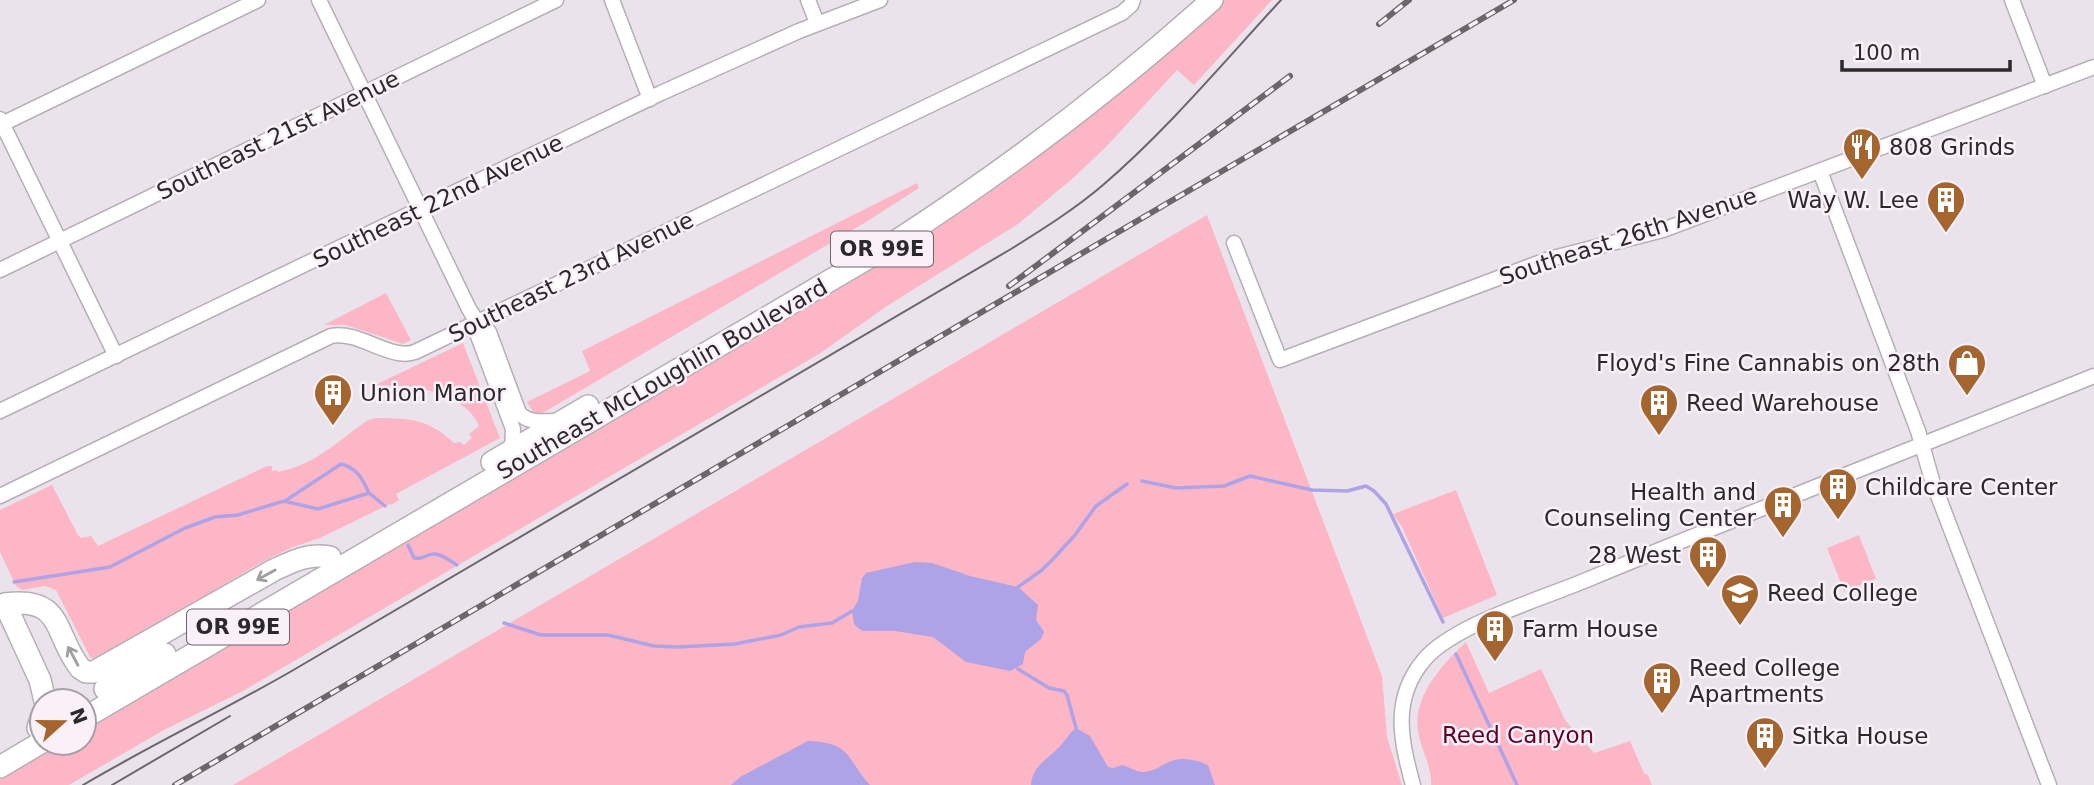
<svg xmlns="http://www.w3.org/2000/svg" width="2094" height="785" font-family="'DejaVu Sans',sans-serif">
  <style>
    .green { fill: #fdb6c6 }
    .water { fill: #afa3e7 }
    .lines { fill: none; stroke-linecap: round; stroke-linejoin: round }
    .stream { stroke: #afa3e7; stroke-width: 3.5 }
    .minor-casing { stroke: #b6afb6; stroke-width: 17 }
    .highway-casing { stroke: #b6afb6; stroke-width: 24 }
    .minor { stroke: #fff; stroke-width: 14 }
    .highway { stroke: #fff; stroke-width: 21 }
    .tram { stroke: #6a666a; stroke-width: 2 }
    .rail-casing { stroke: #6a666a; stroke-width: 6 }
    .rail { stroke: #f9f0f8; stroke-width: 3.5; stroke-dasharray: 10; stroke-linecap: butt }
    .oneway { stroke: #a09fa0 }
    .labels { text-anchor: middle; stroke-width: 5; stroke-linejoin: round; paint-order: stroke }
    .shield { fill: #f9f0f8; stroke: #6a6568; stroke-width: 2 }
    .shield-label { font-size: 21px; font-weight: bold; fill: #2c292b }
    .street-label { font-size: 23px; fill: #2c292b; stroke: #f9f0f8 }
    .poi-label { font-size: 23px; fill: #2c292b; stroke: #f9f0f8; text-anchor: start }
    .park-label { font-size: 23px; fill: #5f0029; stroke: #f9f0f8 }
  </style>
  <rect width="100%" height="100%" fill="#ebe3eb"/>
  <g class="green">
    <path d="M1225,0H1272L1194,85L1177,70L1106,147L1072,179L1018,224L887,306L819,354L243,691L164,730L69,785H0V779L62,743H84V730L854,278L961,212L1017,171L1101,107Z"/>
    <path d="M917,183L919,188L866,222L536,417L527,402L590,371L582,351Z"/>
    <path d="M1207,215L1382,676L1387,737L1402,785H233Z"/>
    <path d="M386,293L411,340L403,344L346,325H324Z"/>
    <path d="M463,343L500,438L396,494L399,500L391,505L390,504L320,538L293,547L266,560L97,659L90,657L56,590L45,586L22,590L16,586L0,552V510L52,485L78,535L81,538L91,536L98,546L267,466H272V471L277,470L278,472C316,464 337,442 365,422C372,417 380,418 385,418C415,419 431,421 454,443L460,442L464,445L472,438L469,434L479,426C466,393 408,382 376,387L375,385Z"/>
    <path d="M1456,490L1497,595L1443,618L1402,527L1393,514Z"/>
    <path d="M1859,535L1876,579L1844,591L1827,548Z"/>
    <path d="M1466,642L1489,693L1541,669L1565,720L1594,753L1630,741L1644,773L1648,775L1652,785H1431C1432,770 1423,752 1419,737C1410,698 1441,666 1466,642Z"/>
  </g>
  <g class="water">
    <path d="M915,562L932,563L970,576L1018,587L1038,605L1036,620L1044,632L1041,639L1025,652L1023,664L1010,671L966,662L933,637L895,631H863L858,628L854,624L852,611L858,601L862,578L866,573Z"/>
    <path d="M1076,728L1090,736L1108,767L1113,768L1122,765C1130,767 1135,772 1144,772C1155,771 1160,766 1169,762C1181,756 1197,760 1208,765L1215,785H1031C1032,765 1050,758 1061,745C1067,739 1069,733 1076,728Z"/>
    <path d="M808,741C852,742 847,760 870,785H731L740,777Z"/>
  </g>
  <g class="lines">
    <g class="stream">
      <path d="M1142,481L1176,488L1224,486L1250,476L1312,490L1347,491L1366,486L1374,491L1386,504L1443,622"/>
      <path d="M285,501L341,464C357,468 362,478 369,493"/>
      <path d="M408,545L414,558C423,560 424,555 433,554C441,553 450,561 457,565"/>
      <path d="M14,582L110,567L185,528L215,517L238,515L284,501L318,509L369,493L385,506"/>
      <path d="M1018,587L1042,570L1053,559L1075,535L1096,506L1127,484"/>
      <path d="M504,623L541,635H608L654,646L678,647L735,644L781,635L799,627L832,623L852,611"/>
      <path d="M1456,654L1517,785"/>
      <path d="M1018,669L1049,688L1064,691L1067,695L1076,728"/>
    </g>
    <defs>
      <g id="minor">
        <path d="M319,0L469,309L477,322L489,332L519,413C529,424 544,421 558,421"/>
        <path d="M612,0L650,99"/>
        <path d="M808,0L817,23"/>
        <path d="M2012,0L2045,86"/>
        <path d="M0,119L116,356"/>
        <path d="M0,125L258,0"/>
        <path d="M1820,171L1918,431L1932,480L2049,785"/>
        <path d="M1234,243L1280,360L1549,259L1663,230L2094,67"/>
        <path d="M0,270L556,0"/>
        <path d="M477,322L478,336L513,429L512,450"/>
        <path d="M0,411L661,93L799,31L880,0"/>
        <path d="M0,496L331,336C359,330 390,361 415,352L1122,13L1131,5L1133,0"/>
        <path d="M1413,785C1401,741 1391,699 1424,660C1453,625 1541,599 1584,581C1753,511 1924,444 2094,376"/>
      </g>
      <g id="highway">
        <path d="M492,462L588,406"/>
        <path d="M105,689L165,654"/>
        <path d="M45,701L40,680L5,604C64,596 53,633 80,668L86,672H94L274,570C294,561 308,553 330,557"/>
        <path d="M84,718L887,247C1002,173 1111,91 1212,0"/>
        <path d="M38,728L42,716"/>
        <path d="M0,767L42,742"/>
      </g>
    </defs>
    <use href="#minor" class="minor-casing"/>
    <use href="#highway" class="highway-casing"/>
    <use href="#minor" class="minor"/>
    <use href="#highway" class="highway"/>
    <g class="tram">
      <path d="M83,785C151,745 222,711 290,672L1011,249C1043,229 1075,209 1103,185C1168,129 1223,63 1281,0"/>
      <path d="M112,785L230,716"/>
    </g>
    <defs>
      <g id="rail">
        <path d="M1379,24L1409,0"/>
        <path d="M1009,286L1290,76"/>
        <path d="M175,785L1514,0"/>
      </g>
    </defs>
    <use href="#rail" class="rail-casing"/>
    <use href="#rail" class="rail"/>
  </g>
  <defs><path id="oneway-shaft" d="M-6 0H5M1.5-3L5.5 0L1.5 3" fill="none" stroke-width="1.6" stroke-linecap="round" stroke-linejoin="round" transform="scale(1.75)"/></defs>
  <g class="oneway">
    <use href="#oneway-shaft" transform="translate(266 575) rotate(151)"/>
    <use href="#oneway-shaft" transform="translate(73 656) rotate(-118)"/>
  </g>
  <defs>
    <symbol id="restaurant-pin" viewBox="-11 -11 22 30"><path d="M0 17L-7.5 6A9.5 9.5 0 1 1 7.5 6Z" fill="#a5652f" stroke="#f9f0f8"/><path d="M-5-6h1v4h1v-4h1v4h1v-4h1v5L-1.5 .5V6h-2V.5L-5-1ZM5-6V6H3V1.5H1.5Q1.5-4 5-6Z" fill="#fff"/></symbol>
    <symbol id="building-pin" viewBox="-11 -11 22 30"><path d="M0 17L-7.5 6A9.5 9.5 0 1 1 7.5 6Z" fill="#a5652f" stroke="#f9f0f8"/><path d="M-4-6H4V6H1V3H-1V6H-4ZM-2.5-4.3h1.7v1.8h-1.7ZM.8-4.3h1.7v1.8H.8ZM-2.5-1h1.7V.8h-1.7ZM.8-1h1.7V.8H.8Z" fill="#fff"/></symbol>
    <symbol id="shop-pin" viewBox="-11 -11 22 30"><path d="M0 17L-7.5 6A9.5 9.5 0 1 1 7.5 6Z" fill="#a5652f" stroke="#f9f0f8"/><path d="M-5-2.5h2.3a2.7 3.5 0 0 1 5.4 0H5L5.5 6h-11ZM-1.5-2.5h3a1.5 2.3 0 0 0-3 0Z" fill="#fff"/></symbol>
    <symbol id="university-pin" viewBox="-11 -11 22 30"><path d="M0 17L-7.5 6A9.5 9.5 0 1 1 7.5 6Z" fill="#a5652f" stroke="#f9f0f8"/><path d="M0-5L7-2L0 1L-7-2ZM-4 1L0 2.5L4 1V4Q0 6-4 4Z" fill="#fff"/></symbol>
  </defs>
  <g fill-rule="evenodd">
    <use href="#restaurant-pin" x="1840" y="125" width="44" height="60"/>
    <use href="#building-pin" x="1924" y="178" width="44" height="60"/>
    <use href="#shop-pin" x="1945" y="341" width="44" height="60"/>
    <use href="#building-pin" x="311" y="371" width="44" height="60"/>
    <use href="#building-pin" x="1637" y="381" width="44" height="60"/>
    <use href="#building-pin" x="1816" y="465" width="44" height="60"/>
    <use href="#building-pin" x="1761" y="483" width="44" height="60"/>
    <use href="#building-pin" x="1686" y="533" width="44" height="60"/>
    <use href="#university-pin" x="1718" y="571" width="44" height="60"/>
    <use href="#building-pin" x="1473" y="607" width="44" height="60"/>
    <use href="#building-pin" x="1640" y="659" width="44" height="60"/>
    <use href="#building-pin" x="1743" y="714" width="44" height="60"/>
  </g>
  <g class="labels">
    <g class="shield">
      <rect x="831" y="231.5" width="102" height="35" rx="5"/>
      <rect x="187" y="609.5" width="102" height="35" rx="5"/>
    </g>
    <g class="shield-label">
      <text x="882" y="256">OR 99E</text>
      <text x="238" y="634">OR 99E</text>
    </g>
    <g class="street-label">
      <text transform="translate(278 135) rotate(-26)" y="8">Southeast 21st Avenue</text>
      <text transform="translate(438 201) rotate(-26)" y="8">Southeast 22nd Avenue</text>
      <text transform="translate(1628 236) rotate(-18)" y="8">Southeast 26th Avenue</text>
      <text transform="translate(571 277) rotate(-26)" y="8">Southeast 23rd Avenue</text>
      <text transform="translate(662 379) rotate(-30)" y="8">Southeast McLoughlin Boulevard</text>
    </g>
    <g class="poi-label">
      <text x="1889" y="155">808 Grinds</text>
      <text x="1919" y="208" text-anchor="end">Way W. Lee</text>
      <text x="1940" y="371" text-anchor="end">Floyd's Fine Cannabis on 28th</text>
      <text x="360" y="401">Union Manor</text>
      <text x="1686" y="411">Reed Warehouse</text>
      <text x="1865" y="495">Childcare Center</text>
      <text x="1756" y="500" text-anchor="end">Health and<tspan x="1756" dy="26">Counseling Center</tspan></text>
      <text x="1681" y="563" text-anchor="end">28 West</text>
      <text x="1767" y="601">Reed College</text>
      <text x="1522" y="637">Farm House</text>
      <text x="1689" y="676">Reed College<tspan x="1689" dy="26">Apartments</tspan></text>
      <text x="1792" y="744">Sitka House</text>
    </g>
    <g class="park-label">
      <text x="1518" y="743">Reed Canyon</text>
    </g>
  </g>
  <g transform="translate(63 722) rotate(69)"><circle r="33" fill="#f9f0f8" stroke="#a7a0a6" stroke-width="2"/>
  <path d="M0-5L12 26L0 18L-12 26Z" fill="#a5652f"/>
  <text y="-10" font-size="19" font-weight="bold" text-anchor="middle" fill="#2c292b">N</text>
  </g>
  <path d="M1842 60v10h168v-10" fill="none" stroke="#2c292b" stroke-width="3.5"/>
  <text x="1853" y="60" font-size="21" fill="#2c292b" stroke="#f9f0f8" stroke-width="5" paint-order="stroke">100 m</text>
</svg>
